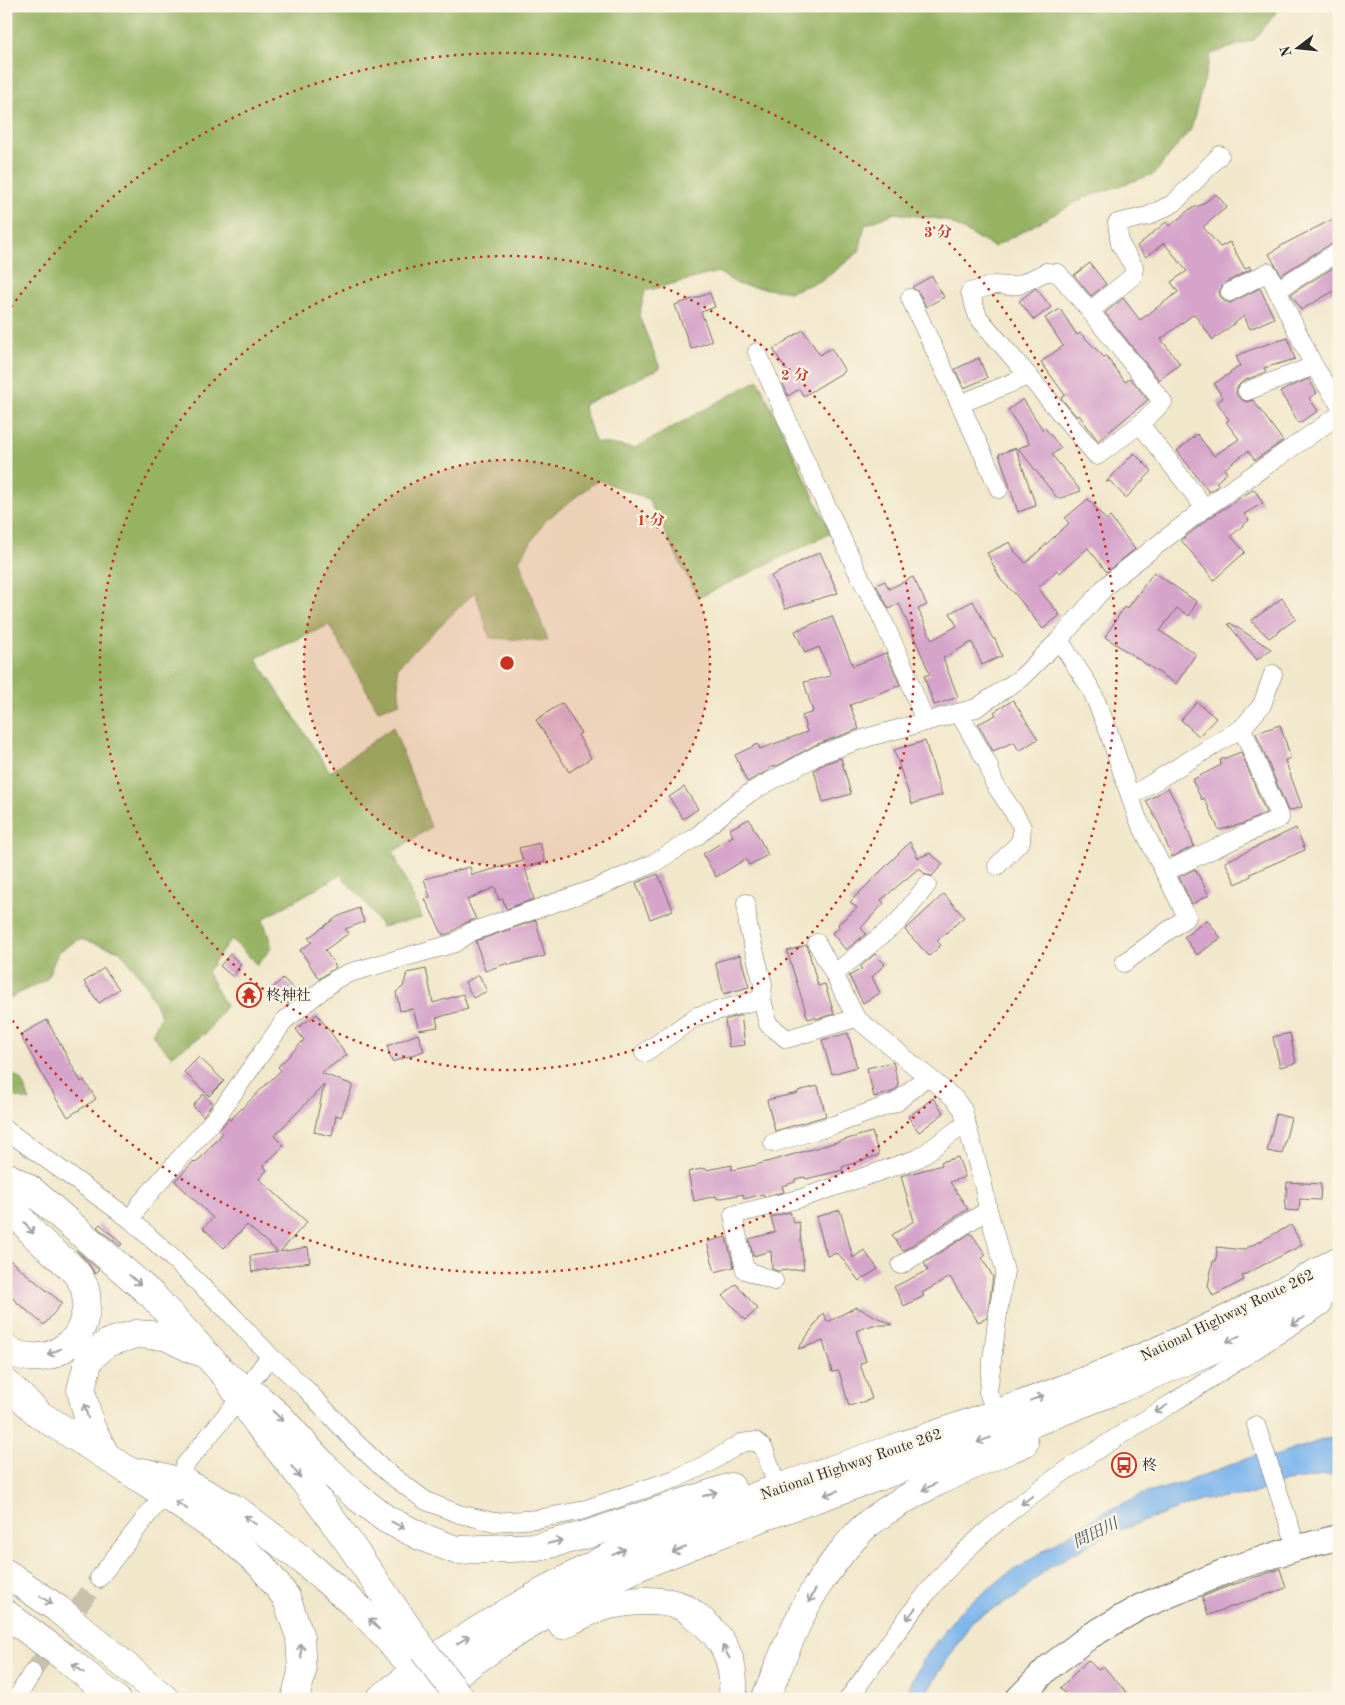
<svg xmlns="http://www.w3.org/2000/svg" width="1345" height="1705" font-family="'Old Standard TT','Noto Serif JP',serif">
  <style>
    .forest { fill: #96b264; stroke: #606e48 }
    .water { fill: #7db5ed; stroke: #54708c }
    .building { fill: #d6a4cb }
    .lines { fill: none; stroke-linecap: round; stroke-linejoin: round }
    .street-tunnel { stroke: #c9c1ab; stroke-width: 18; stroke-dasharray: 18 9; stroke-linecap: butt }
    .street-casing { stroke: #706d63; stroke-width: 19 }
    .secondary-casing { stroke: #706d63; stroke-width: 27 }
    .highway-casing { stroke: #706d63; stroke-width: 29 }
    .street { stroke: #fff; stroke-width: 18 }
    .secondary { stroke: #fff; stroke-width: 25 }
    .highway { stroke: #fff; stroke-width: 28 }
    .highway-bridge-casing { stroke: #706d63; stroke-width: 29; stroke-linecap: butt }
    .highway-bridge { stroke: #fff; stroke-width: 28 }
    .oneway { stroke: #a0a0a0 }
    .ring { fill: none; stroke: #c8321e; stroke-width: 2.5; stroke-dasharray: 2.5 5 }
    .labels { text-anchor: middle; stroke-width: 4.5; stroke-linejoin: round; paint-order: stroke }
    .poi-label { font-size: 15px; fill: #2b2b2b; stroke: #fcf5e5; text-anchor: start }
    .street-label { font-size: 15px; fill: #2b2b2b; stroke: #fcf5e5 }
    .water-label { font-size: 16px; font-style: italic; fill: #445465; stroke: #fcf5e5 }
    .centre { fill: #c8321e; stroke: #fcf5e5; stroke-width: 2.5 }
    .ring-label { font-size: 15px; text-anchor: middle; font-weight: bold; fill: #c8321e; stroke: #fcf5e5; stroke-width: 4.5; stroke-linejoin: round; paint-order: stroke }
  </style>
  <rect width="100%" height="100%" fill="#fcf5e5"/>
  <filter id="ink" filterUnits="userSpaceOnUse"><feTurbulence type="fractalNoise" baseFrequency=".02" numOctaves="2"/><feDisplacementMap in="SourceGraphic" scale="10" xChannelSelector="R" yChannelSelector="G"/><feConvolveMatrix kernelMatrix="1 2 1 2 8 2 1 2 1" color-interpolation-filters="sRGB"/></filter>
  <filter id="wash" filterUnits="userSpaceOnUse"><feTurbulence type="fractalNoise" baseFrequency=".0096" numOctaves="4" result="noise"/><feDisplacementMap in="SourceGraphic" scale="20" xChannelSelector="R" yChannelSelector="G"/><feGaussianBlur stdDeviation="1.12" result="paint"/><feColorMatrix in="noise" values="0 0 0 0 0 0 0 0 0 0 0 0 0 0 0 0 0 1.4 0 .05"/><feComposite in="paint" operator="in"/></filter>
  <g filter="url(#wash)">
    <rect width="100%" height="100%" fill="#f1e7cb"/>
    <g class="forest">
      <path d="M6,6H1278L1275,14L1254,40L1211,54L1191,129L1154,174L1084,198L994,247L945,220L895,213L865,225L859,252L823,280L790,292L739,285L718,272L645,291L639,316L660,368L583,405L595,442L635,448L758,380L831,533L698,598L648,499L598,480L546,520L519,560L548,641L490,638L475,592L397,667L400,703L378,710L329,625L256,658L330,772L393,727L431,827L393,852L422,918L382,927L363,899L340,875L263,919L272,947L257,965L231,939L207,972L226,1006L206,1033L171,1056L152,1035L161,1016L145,983L120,951L80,939L58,952L47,979L6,1000Z"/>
      <path d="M6,1069L23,1082L30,1101L10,1095L6,1096Z"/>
    </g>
    <path class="water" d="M1339,1438V1474L1286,1481L1247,1496L1203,1500L1109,1534L1049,1567L1016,1597L973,1620L922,1699H903L924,1658L958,1613L1005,1576L1097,1516L1143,1494L1183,1483L1256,1455L1275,1456L1325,1439Z"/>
    <g id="blocks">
      <g class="building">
        <path d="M1216,194L1227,207L1203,227L1220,247L1230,242L1245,269L1249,266L1251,269L1225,283L1219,291L1220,296L1224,301L1230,303L1260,288L1274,318L1250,329L1244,316L1213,340L1194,314L1161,339L1180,364L1159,380L1105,313L1123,298L1140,320L1178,292L1171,282L1187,271L1164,243L1146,257L1137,246L1166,222L1170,226L1190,209L1201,205Z"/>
        <path d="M1339,216V246L1333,244L1327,246L1281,275L1269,254L1284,244Z"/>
        <path d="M1090,263L1106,284L1091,296L1074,275Z"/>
        <path d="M1339,264V288L1301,310L1291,294Z"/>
        <path d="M932,276L944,297L926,307L919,293L912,287Z"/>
        <path d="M1036,288L1051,307L1034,320L1019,301Z"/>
        <path d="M710,293L715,307L701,312L712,341L691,349L675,305Z"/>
        <path d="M1060,309L1077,335L1080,333L1104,357L1106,356L1125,382L1130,378L1148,400L1098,441L1079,415L1077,417L1061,398L1065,395L1041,362L1063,346L1045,318Z"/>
        <path d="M803,330L820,355L831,348L845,371L804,396L799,389L788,396L782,381L790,376L773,349Z"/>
        <path d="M1288,338L1295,359L1264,368L1266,372L1243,381L1239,385L1236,390L1237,395L1241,399L1246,402L1253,400L1283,441L1255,460L1248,451L1224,469L1227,473L1216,482L1219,485L1209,492L1177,451L1197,434L1214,456L1239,439L1226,422L1229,420L1217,402L1223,398L1214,384L1240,366L1236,356L1258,347Z"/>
        <path d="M979,358L987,378L964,388L955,369Z"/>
        <path d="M1309,379L1317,393L1309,398L1318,411L1299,423L1280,392L1291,386Z"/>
        <path d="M1023,399L1043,430L1045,428L1061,448L1052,455L1081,491L1058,499L1018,448L1030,444L1008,410Z"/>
        <path d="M1016,448L1036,506L1018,512L999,454Z"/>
        <path d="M1134,453L1152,471L1126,498L1110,481L1106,482Z"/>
        <path d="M1254,489L1263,503L1244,514L1249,520L1231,536L1245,552L1214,580L1181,540L1211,517Z"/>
        <path d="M1088,499L1106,520L1110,517L1135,549L1107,572L1088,548L1060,573L1057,570L1038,588L1060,615L1043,629L1016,595L1001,580L987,553L1010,542L1015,552L1026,563L1069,523L1065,518Z"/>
        <path d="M820,552L838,593L785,609L781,597L771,576Z"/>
        <path d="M1154,572L1197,602L1189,616L1177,608L1160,631L1196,654L1176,684L1105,637L1124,607L1127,609Z"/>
        <path d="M913,577L927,605L918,609L932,640L957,626L950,613L973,601L993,639H995L1002,656L982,665L972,642L943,658L958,697L934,705L924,676L930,674L899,603L889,609L876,585L885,581L889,589Z"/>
        <path d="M1282,598L1296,619L1269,638L1251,621Z"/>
        <path d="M832,616L853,666L886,653L900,685L850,705L859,729L815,745L779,765L769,768V770L747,782L735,755L758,744L760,749L807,732L802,716L813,712L804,682L831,676L819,647L805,653L795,631Z"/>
        <path d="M1230,623L1271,649L1257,660L1228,624Z"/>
        <path d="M1013,700L1038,739L1019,751L1014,742L993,751L978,724L996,715L994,712Z"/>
        <path d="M1197,702L1216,718L1199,736L1181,720Z"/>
        <path d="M562,703L581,733L578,735L591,758L569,772L536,720Z"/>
        <path d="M1280,725L1291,758L1285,760L1302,807L1288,811L1256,733Z"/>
        <path d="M925,741L942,795L912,804L894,750Z"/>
        <path d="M1241,752L1266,813L1243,824L1219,830L1204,798L1202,800L1192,780L1221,765L1220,760Z"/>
        <path d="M841,758L851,794L823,802L814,770L824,764Z"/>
        <path d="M684,787L698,809L683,819L669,797Z"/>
        <path d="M1168,788L1180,810L1194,846L1172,857L1159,824L1146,801Z"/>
        <path d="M749,819L768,855L749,865L746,859L716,877L703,854L733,836L730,829Z"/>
        <path d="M1296,828L1305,850L1250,874L1251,876L1236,884L1225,862Z"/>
        <path d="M910,842L918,858L930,853L943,864L932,876L926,875L919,868L881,900L884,903L861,928L866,934L846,950L832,933L839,928L838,924L857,908L850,902Z"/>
        <path d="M540,843L545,862L525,868L534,899L506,909L503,899L499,900L495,887L467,900L476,919L465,923L450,933L443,935L425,899L430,897L424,879L470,867L472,875L523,861L519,848Z"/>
        <path d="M1195,869L1209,895L1192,904L1179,877Z"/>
        <path d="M658,874L673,910L650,919L636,883Z"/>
        <path d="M944,894L964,917L937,941L941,945L929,956L905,930Z"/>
        <path d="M359,908L364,922L345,929L349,933L325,950L336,967L319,979L300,950L312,942L308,938L337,917Z"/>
        <path d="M536,920L545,956L509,965L508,963L485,971L476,941Z"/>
        <path d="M1207,920L1221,938L1197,955L1184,937Z"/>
        <path d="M807,945L818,986L825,984L834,1014L816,1019L815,1017L808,1019L787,951Z"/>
        <path d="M230,954L241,964L233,977L220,966Z"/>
        <path d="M875,954L885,964L872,977L880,993L863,1003L849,976L862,969L860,967Z"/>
        <path d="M740,955L749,987L724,994L715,962Z"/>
        <path d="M104,968L119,989L99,1003L84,982Z"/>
        <path d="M426,969L433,1003L463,994L468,1009L436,1018L438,1027L419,1030L413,1009L400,1011L396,992L403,987L407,973Z"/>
        <path d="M479,975L487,991L473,998L465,982Z"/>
        <path d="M283,978L299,995L288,1004L273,988Z"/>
        <path d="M317,1014L347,1055L321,1073L353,1085L341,1117L336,1115L332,1136L314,1132L324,1085L274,1136L284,1146L263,1166L267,1170L259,1179L307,1222L280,1252L308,1247L310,1262L252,1272L250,1256L278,1252L247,1225L224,1248L203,1228L213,1218L175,1181L194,1161L196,1163L222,1134L219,1130L229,1118L230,1120L281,1070L278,1067L304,1040L296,1029Z"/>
        <path d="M741,1015L745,1045L729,1047L725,1020Z"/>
        <path d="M47,1020L81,1082L84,1080L96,1099L68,1117L55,1097L20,1035Z"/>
        <path d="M848,1033L857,1067L832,1074L822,1040Z"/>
        <path d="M1290,1033L1296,1063L1280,1067L1273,1037Z"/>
        <path d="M418,1034L424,1051L392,1062L387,1046Z"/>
        <path d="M199,1057L224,1081L209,1096L184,1072Z"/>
        <path d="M893,1062L899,1086L892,1092L874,1097L867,1068Z"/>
        <path d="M818,1086L826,1116L775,1131L767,1100L798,1093V1091Z"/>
        <path d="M203,1094L213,1103L203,1116L193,1106Z"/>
        <path d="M933,1098L944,1113L919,1132L908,1117Z"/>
        <path d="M1276,1114L1291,1118L1282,1154L1267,1151Z"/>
        <path d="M872,1132L879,1155L842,1167L843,1170L806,1179L805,1177L795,1179V1182L782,1186L784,1192L764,1196L763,1194L744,1199L743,1194L717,1199L716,1196L694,1201L688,1172L705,1168L706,1170L732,1165V1170L756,1165Z"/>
        <path d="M958,1157L965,1177L950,1182L968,1209L903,1251L892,1235L914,1221L901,1176L942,1165L941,1162Z"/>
        <path d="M1287,1182L1321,1184L1320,1200L1300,1199L1299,1211L1285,1210Z"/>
        <path d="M840,1210L853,1258L864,1250L878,1269L859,1281L838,1253L827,1256L816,1217Z"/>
        <path d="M790,1212L794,1223L799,1222L804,1269L778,1271L772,1269L771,1251L753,1256L749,1239L775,1232L771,1217Z"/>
        <path d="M100,1224L122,1244L120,1246L97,1227Z"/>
        <path d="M1291,1225L1302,1245L1242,1276L1244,1280L1213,1296L1208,1286L1213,1261H1216L1217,1247L1243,1250Z"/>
        <path d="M971,1233L986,1255L982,1258L993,1277L987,1318L978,1322L950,1277L922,1293L924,1296L904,1306L894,1287L928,1270L924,1263Z"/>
        <path d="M726,1237L734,1267L715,1272L707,1242Z"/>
        <path d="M76,1250L99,1270L95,1274L88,1263Z"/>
        <path d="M6,1257L62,1303L44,1325L6,1293Z"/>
        <path d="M736,1284L758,1309L745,1320L723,1296Z"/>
        <path d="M856,1307L893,1325H873L856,1331L866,1361L860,1364L872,1399L849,1406L839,1371L832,1372L823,1341L798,1349L823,1313L828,1322Z"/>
        <path d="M1280,1569L1286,1588L1208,1615L1202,1597L1226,1587Z"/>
        <path d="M1088,1660L1098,1670L1103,1666L1132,1699H1070L1060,1688Z"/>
      </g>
    </g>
  </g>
  <g filter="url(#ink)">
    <use href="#blocks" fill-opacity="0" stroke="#706d63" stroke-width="1"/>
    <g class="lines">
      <path class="street-tunnel" d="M32,1673L99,1578"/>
      <defs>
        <g id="street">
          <path d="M1333,255L1277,290L1314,366L1339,404"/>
          <path d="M1230,292L1268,272L1277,290"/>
          <path d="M910,298L960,404L1028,376"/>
          <path d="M1090,311L1133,276L1134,267L1120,244L1117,223L1148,216L1174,203L1220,155"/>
          <path d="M757,352L805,460L859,575L881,616L906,672L925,722"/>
          <path d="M1247,391L1314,366"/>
          <path d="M960,404L999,489"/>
          <path d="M1140,424L1163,402L1090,311L1058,273L1046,272L1019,285L1009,286L994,285L970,292L978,317L1097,456L1140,424L1205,508"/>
          <path d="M1059,640L1091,689L1108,730L1137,817L1187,917L1124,963"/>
          <path d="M959,713L988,764L994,783L1014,813L1022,827L1021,841L997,866"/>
          <path d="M1131,796L1242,728L1262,705L1273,674"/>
          <path d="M1164,872L1280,818L1242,728"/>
          <path d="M746,903L748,926L763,984L762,999L768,1024L787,1039L856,1018"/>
          <path d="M817,943L834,974"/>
          <path d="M644,1053L697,1016L762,999"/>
          <path d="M927,1076L856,1018L834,974L898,922L927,885"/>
          <path d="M967,1126L983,1184L988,1210L1005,1271L998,1313L988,1392L997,1414"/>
          <path d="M6,1130L131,1220"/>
          <path d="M773,1143L834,1125L897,1102L927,1076L955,1099L963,1110L967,1126L958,1129L919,1158L802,1198L733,1215L745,1270L774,1281"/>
          <path d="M901,1265L988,1210"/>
          <path d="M256,1375L270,1356"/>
          <path d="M1256,1425L1297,1548"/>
          <path d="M184,1466L232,1408"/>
          <path d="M778,1488L764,1449L756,1441L741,1443L709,1463L675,1479L580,1511L537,1519L494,1522L459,1514L426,1501L388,1473L354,1441L306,1389L270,1356L230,1313L166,1252L131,1220L140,1204L217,1116L285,1020L336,979L349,973L455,943L471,932L594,889L652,864L696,837L728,809L751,792L820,754L869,737L976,708L1021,678L1059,640L1104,588L1120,574L1205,508L1339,415"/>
          <path d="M99,1578L154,1507"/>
          <path d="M16,1699L32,1673"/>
          <path d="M848,1699C885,1650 919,1596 963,1553C1021,1496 1099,1448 1169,1405C1220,1373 1271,1339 1322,1306"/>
        </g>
        <path id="secondary" d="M1018,1699L1048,1668L1090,1636L1140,1607L1231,1569L1297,1548L1339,1537"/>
        <g id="highway">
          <path d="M6,1176L31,1190L153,1296L226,1376L258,1424L297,1472L347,1540L423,1650"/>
          <path d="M6,1186C8,1192 8,1199 11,1204C16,1214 25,1224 32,1232C61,1265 102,1274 81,1328C77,1340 59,1353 47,1356C33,1359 19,1357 6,1349"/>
          <path d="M226,1376L256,1396L279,1416L324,1466L356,1496L386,1519L422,1537L456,1550L538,1547L589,1534L731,1487"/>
          <path d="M6,1383L40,1415L106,1456L175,1501L231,1539L261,1565L286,1597L300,1637L302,1672L295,1699"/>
          <path d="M106,1456L90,1425L81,1390L89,1359L107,1343L136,1334L165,1336L196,1351"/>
          <path d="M143,1472L186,1483L237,1510L304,1561L363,1612L407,1660"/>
          <path d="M6,1573L58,1609L165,1699"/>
          <path d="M6,1614L64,1657L116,1699"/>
          <path d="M562,1625C578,1617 596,1607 615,1604C634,1600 665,1599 683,1607C689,1610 694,1615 699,1619C727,1640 735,1664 733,1699"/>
          <path d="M380,1699C431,1658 487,1623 545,1591C583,1570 623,1549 664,1532C772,1487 884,1453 995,1414C1113,1373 1230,1323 1339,1260"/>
          <path d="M419,1699L509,1637L573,1599L642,1565L760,1518L1035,1422L1119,1389L1214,1349L1339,1284"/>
          <path d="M765,1699C781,1662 795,1622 816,1588C828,1569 852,1537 869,1523C915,1488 971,1466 1024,1443"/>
        </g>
      </defs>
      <use href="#street" class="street-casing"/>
      <use href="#secondary" class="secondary-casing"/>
      <use href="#highway" class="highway-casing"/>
      <use href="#street" class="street"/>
      <use href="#secondary" class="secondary"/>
      <use href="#highway" class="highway"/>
      <defs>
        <path id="highway-bridge" d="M423,1650L461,1699"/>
      </defs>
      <use href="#highway-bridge" class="highway-bridge-casing"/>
      <use href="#highway-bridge" class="highway-bridge"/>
    </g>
    <defs><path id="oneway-shaft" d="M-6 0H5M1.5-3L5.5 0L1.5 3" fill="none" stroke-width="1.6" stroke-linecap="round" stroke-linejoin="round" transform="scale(1.25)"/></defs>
    <g class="oneway">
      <use href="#oneway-shaft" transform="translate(29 1228) rotate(51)"/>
      <use href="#oneway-shaft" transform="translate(135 1280) rotate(41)"/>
      <use href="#oneway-shaft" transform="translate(1298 1321) rotate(147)"/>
      <use href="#oneway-shaft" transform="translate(1233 1339) rotate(153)"/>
      <use href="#oneway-shaft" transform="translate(54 1352) rotate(154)"/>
      <use href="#oneway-shaft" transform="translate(1037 1398) rotate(-21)"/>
      <use href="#oneway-shaft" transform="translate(1161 1409) rotate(148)"/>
      <use href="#oneway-shaft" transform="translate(86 1411) rotate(-106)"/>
      <use href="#oneway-shaft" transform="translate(278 1416) rotate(44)"/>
      <use href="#oneway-shaft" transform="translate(984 1440) rotate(160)"/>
      <use href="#oneway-shaft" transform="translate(296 1472) rotate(52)"/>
      <use href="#oneway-shaft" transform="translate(929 1487) rotate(154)"/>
      <use href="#oneway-shaft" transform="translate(831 1493) rotate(161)"/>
      <use href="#oneway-shaft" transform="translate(710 1494) rotate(-18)"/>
      <use href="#oneway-shaft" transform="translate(1027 1500) rotate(143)"/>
      <use href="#oneway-shaft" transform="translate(181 1505) rotate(-146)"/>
      <use href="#oneway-shaft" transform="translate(250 1520) rotate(-143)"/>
      <use href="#oneway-shaft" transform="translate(398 1525) rotate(27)"/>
      <use href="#oneway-shaft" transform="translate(555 1542) rotate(-14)"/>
      <use href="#oneway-shaft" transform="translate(679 1550) rotate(157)"/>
      <use href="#oneway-shaft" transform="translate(619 1552) rotate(-25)"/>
      <use href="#oneway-shaft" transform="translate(812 1596) rotate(117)"/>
      <use href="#oneway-shaft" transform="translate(46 1600) rotate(35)"/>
      <use href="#oneway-shaft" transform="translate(911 1614) rotate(127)"/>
      <use href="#oneway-shaft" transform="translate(374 1624) rotate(-133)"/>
      <use href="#oneway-shaft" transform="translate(463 1640) rotate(-32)"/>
      <use href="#oneway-shaft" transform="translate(301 1651) rotate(-92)"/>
      <use href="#oneway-shaft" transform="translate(726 1652) rotate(-119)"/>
      <use href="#oneway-shaft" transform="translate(78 1668) rotate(-141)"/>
    </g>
  </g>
  <circle cx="507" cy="663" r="203" fill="#c8321e" fill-opacity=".12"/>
  <g class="ring">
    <circle cx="507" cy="663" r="203"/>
    <circle cx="507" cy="663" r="407"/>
    <path d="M7 313A610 610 0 1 1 7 1013"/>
  </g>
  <defs>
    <symbol id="temple-ring" viewBox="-11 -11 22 22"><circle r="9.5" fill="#fcf5e5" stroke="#c8321e" stroke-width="1.5"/><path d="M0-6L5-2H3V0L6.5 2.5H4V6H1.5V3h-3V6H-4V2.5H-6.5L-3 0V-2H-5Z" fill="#c8321e"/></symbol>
    <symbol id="bus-ring" viewBox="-11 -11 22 22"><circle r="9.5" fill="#fcf5e5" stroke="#c8321e" stroke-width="1.5"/><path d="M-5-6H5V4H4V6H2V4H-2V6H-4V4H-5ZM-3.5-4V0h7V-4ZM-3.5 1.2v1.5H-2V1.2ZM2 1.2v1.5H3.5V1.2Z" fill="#c8321e"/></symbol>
  </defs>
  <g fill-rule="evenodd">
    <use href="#temple-ring" x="235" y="981" width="28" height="28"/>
    <use href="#bus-ring" x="1110" y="1451" width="28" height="28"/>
  </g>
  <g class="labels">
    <g class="poi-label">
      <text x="266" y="1000">柊神社</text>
      <text x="1142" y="1470">柊</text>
    </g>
    <g class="street-label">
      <text transform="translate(1227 1315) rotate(-26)" y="5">National Highway Route 262</text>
      <text transform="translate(851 1464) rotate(-19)" y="5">National Highway Route 262</text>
    </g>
    <g class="water-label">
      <text transform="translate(1095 1532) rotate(-26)" y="6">問田川</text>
    </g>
  </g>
  <circle cx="507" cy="663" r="8" class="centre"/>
  <g class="ring-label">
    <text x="938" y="237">3 分</text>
    <text x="795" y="380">2 分</text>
    <text x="651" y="525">1 分</text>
  </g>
  <rect width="1345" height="1705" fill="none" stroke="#fcf5e5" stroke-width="25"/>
  <g transform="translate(1298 48) rotate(254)" stroke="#fcf5e5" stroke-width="4" paint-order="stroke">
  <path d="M0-4L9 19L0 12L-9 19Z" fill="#2b2b2b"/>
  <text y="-8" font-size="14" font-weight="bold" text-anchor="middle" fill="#2b2b2b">N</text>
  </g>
</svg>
